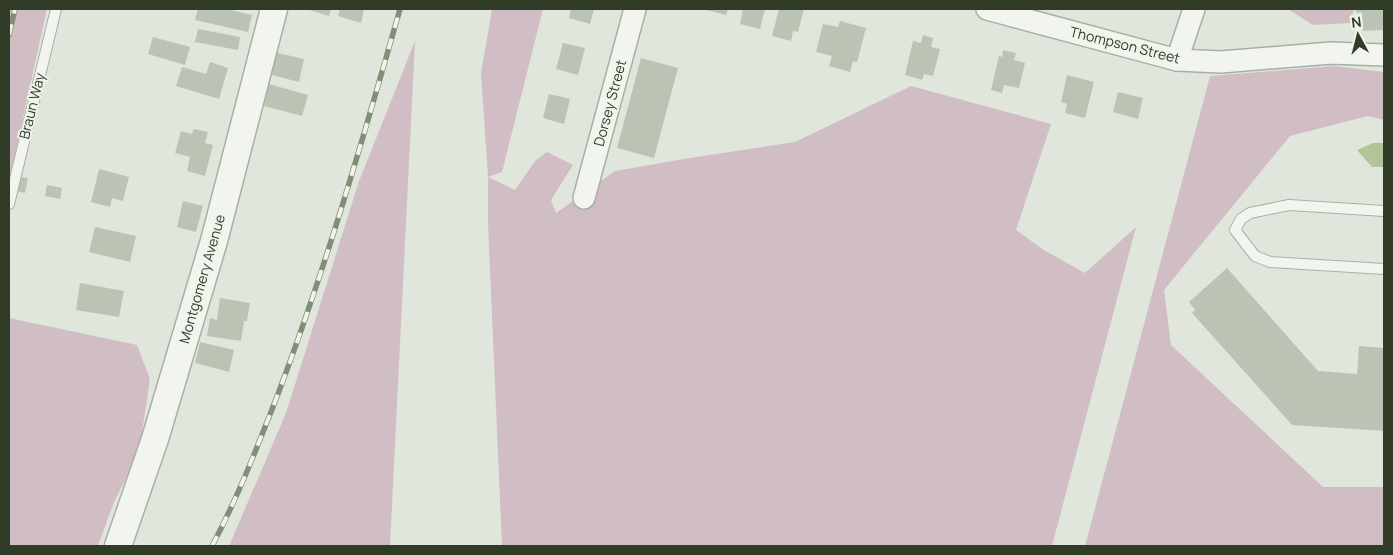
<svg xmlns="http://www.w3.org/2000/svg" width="1393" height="555" font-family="Manrope,sans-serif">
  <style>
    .green { fill: #d0bec4 }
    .water { fill: #b3c598 }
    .building { fill: #bbc3b4 }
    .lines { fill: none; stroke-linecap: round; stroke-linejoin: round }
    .service-casing { stroke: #a9b0a3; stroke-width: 12 }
    .minor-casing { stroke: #a9b0a3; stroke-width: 24 }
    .tertiary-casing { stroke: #a9b0a3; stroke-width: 29 }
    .service { stroke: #f2f5ef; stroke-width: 10 }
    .minor { stroke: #f2f5ef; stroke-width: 21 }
    .tertiary { stroke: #f2f5ef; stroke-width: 26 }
    .rail-casing { stroke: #828f77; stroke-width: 5.5 }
    .rail { stroke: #f0f4ec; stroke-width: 4; stroke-dasharray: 11; stroke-linecap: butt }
    .labels { text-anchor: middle; stroke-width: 4; stroke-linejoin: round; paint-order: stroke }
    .street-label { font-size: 14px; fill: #313c27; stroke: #f0f4ec }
  </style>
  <rect width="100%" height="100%" fill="#e1e6dd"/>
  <g class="green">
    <path d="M9,9H47L9,181Z"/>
    <path d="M492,9H543L502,172L488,177L515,190L535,161L547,152L573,165L551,200L556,213L615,171L696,157L795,142L911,86L1051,124L1016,230L1044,250L1085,273L1136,227L1052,546H502L488,224V177L481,73Z"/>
    <path d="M1288,9H1354L1350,23L1313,25Z"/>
    <path d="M415,41L390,546H229L286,413L359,181Z"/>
    <path d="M1334,66L1384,72V120L1368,116L1290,136L1164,290L1171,345L1323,487H1384V546H1085L1210,76Z"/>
    <path d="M9,318L137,345L150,379L139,453L114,502L98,546H9Z"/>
  </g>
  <path class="water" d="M1373,143H1384V167H1372L1357,150Z"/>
  <g class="building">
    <path d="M198,9H226L252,15L248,32L195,20Z"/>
    <path d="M306,9H331L329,16Z"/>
    <path d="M340,9H364L361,23L338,16Z"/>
    <path d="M571,9H594L590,24L569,18Z"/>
    <path d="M703,9H728L726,15Z"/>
    <path d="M743,9H765L760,29L740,24Z"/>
    <path d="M779,9H804L798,32L793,31L791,41L772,36Z"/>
    <path d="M1356,9H1384V30L1363,31L1362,12L1356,13Z"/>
    <path d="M840,21L866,28L857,62L853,61L850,72L829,66L832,56L816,52L823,24L838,27Z"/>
    <path d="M198,29L240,37L238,50L195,42Z"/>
    <path d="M923,35L933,38L931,47L940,49L933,76L924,74L922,80L905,75L913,41L921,43Z"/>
    <path d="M153,37L190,47L185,65L148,54Z"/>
    <path d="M563,43L585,48L578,75L556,69Z"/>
    <path d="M1003,50L1016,53L1014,60L1025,63L1019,88L1004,85L1002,93L991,90L999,56L1002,57Z"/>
    <path d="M274,52L304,59L299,82L268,74Z"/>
    <path d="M641,58L678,68L654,158L617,148Z"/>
    <path d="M210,62L228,68L219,99L176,86L182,67L206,74Z"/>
    <path d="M1067,75L1094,82L1085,118L1065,113L1067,104L1061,102Z"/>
    <path d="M269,84L308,95L302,116L264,106Z"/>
    <path d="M1118,92L1143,98L1138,119L1113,112Z"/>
    <path d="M549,94L570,99L564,124L543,118Z"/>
    <path d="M194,129L208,132L205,143L213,145L205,176L187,171L190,157L175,153L181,131L192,134Z"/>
    <path d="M99,169L129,177L123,201L112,198L110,207L91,202Z"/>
    <path d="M19,177L28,178L25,193L16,191Z"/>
    <path d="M47,185L62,188L60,199L45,196Z"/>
    <path d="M183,201L203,206L196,232L177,227Z"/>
    <path d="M95,227L136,236L130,262L89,252Z"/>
    <path d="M1227,268L1318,371L1357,374L1359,346L1384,348V431L1292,425L1192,313L1195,310L1189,302Z"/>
    <path d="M80,283L124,291L119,317L76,310Z"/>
    <path d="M220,298L250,303L247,321H244L241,341L207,336L210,318L217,320Z"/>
    <path d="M200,342L234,350L229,372L195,363Z"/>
  </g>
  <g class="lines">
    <defs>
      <g id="service">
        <path d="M9,204L56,9"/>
        <path d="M1384,211L1289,205L1250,213L1241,219L1235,230L1255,256L1270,262L1384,269"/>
      </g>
      <g id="minor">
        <path d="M987,9L1177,60L1221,62L1331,53L1384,55"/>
        <path d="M1177,60L1194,9"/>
        <path d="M584,198L635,9"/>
      </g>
      <path id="tertiary" d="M118,546L155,439L214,241L274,9"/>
    </defs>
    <use href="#service" class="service-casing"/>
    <use href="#minor" class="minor-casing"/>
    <use href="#tertiary" class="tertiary-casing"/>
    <use href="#service" class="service"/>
    <use href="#minor" class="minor"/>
    <use href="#tertiary" class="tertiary"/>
    <defs>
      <g id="rail">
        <path d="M9,35L15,9"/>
        <path d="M212,546C238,497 258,445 278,394C326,267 363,139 400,9"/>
      </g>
    </defs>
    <use href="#rail" class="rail-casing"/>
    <use href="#rail" class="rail"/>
  </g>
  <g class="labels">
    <g class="street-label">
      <text transform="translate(1125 45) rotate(14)" y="5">Thompson Street</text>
      <text transform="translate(610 103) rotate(-75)" y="5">Dorsey Street</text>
      <text transform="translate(32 106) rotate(-76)" y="5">Braun Way</text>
      <text transform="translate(202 279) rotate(-74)" y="5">Montgomery Avenue</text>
    </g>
  </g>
  <rect width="1393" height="555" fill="none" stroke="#313c27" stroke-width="20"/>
  <g transform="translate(1358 35) rotate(353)" stroke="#f0f4ec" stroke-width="4" paint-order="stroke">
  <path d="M0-4L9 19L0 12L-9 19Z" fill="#313c27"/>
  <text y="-8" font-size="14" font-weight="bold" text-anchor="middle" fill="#313c27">N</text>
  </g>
</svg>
